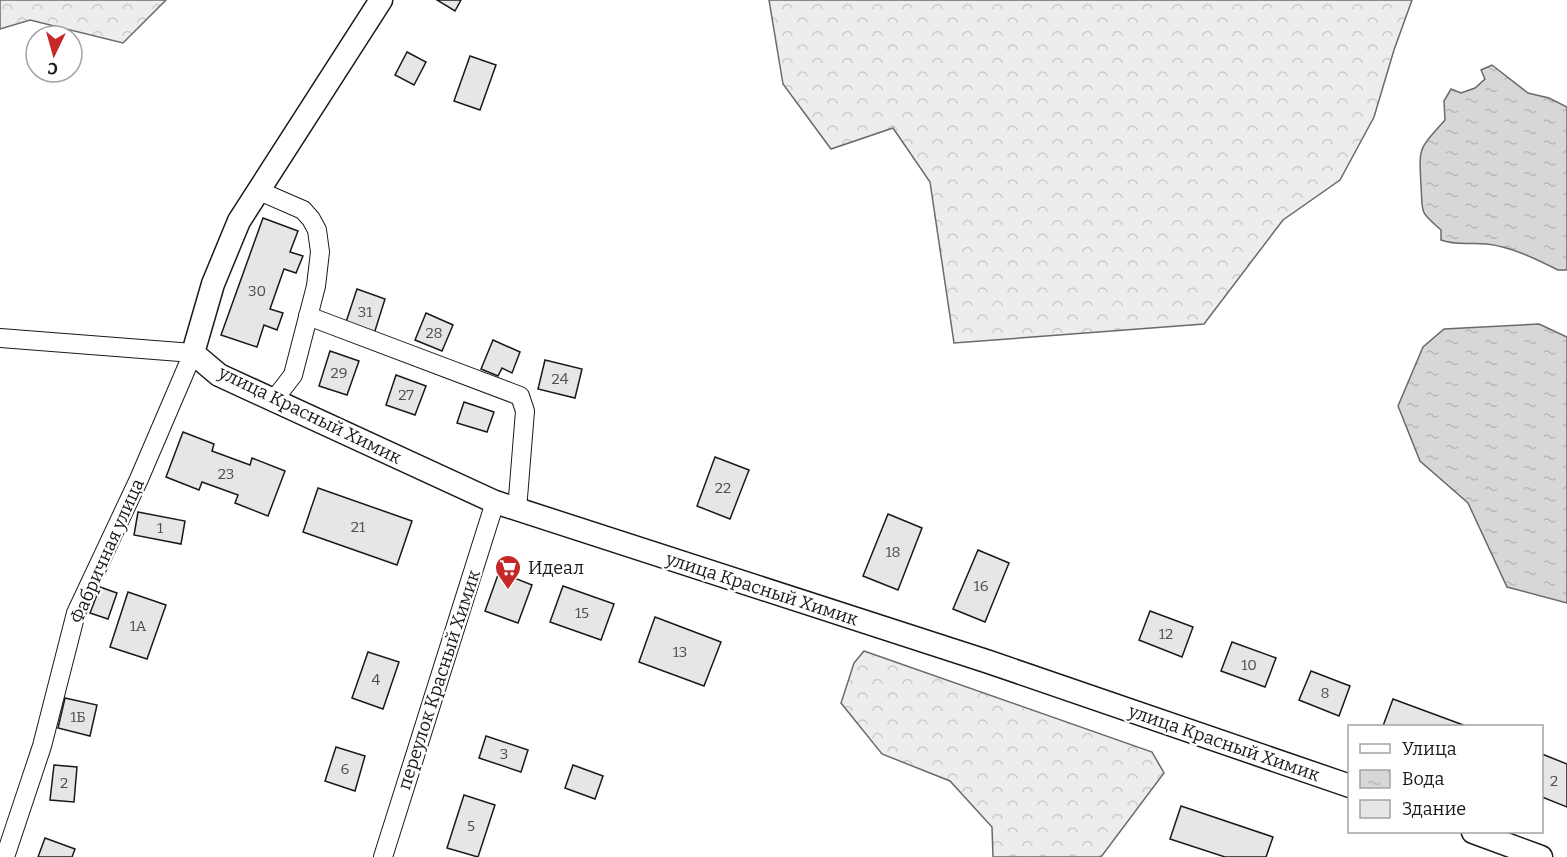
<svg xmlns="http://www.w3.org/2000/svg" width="1567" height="857" font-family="Bitter,serif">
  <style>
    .forest { fill: url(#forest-crowns); stroke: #6a6a6a; stroke-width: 1.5 }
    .water { fill: url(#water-ripples); stroke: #6a6a6a; stroke-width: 1.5 }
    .building { fill: #e6e6e6; stroke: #1a1a1a; stroke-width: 1.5 }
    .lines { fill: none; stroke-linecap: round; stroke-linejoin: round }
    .minor-casing { stroke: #1a1a1a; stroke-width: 20 }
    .tertiary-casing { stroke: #1a1a1a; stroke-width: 25 }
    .minor { stroke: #fff; stroke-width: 18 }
    .tertiary { stroke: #fff; stroke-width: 22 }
    .labels { text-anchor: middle; stroke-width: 4.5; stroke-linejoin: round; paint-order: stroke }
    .number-label { font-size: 15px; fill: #4d4d4d }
    .street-label { font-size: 18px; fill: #1a1a1a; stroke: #fff }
    .poi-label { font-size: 18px; fill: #1a1a1a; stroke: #fff; text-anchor: start }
  </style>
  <defs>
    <pattern id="forest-crowns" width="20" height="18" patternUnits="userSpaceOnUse" patternTransform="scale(1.5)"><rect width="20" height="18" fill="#ededed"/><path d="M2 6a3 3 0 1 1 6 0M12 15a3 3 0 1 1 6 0" fill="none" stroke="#cbcbcb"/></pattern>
    <pattern id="water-ripples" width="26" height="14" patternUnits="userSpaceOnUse" patternTransform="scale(1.5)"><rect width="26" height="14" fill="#d7d7d7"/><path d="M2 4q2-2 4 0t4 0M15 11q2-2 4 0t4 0" fill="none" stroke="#b8b8b8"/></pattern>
  </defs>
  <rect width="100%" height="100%" fill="#fff"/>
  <g class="forest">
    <path d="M0,0H166L123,43L30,20L0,29Z"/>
    <path d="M769,0H1412L1394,50L1374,117L1340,180L1283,220L1204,324L954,343L930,182L893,128L831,149L783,84Z"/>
    <path d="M864,651L1152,752L1164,773L1101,857H993L992,827L950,781L882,754L841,703L854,663Z"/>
  </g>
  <g class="water">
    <path d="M1492,65L1528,93L1549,98L1567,107V270H1558C1536,259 1512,247 1487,244C1470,242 1457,246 1441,240V230C1418,210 1423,213 1421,186C1419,145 1418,151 1445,120L1444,101L1451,89L1461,93L1475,88L1485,79L1481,70Z"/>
    <path d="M1539,324L1567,337V603L1507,587L1468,503L1420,461L1398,406L1423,347L1444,329Z"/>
  </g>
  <g class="building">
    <path d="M437,0H461L455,11Z"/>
    <path d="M407,52L426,62L414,85L395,75Z"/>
    <path d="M470,56L496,65L480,110L454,101Z"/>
    <path d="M263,218L298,231L290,252L303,256L296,273L284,269L270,309L283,313L277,330L264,325L257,347L221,335Z"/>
    <path d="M357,289L385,299L374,334L345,325Z"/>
    <path d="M426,313L453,325L442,351L415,340Z"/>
    <path d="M493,340L520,352L512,373L502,368L498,376L481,369Z"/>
    <path d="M330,351L359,361L347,395L319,386Z"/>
    <path d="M545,360L582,369L575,398L538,389Z"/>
    <path d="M396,375L426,386L415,415L386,405Z"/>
    <path d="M464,402L494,412L487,432L457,423Z"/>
    <path d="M183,432L214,444L212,451L250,465L252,458L285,471L268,516L235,503L238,495L202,482L199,490L166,477Z"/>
    <path d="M715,457L749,470L730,519L697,506Z"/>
    <path d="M318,488L412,521L397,565L303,532Z"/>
    <path d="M138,512L185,521L181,544L134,535Z"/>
    <path d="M888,514L922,528L898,590L863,576Z"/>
    <path d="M978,550L1009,563L985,622L953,609Z"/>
    <path d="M499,572L532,585L518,623L485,611Z"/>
    <path d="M563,586L614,604L601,640L550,622Z"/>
    <path d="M100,587L117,593L108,619L90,613Z"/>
    <path d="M128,592L166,605L147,659L110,647Z"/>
    <path d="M1150,611L1193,627L1182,657L1139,640Z"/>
    <path d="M655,617L721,642L704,686L639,662Z"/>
    <path d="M1232,642L1276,658L1265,687L1221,671Z"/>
    <path d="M368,652L399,662L383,709L352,698Z"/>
    <path d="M1311,671L1350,686L1339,716L1299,700Z"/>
    <path d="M65,698L97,705L90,736L58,728Z"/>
    <path d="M1393,699L1466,726H1383Z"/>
    <path d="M486,736L528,750L521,772L479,758Z"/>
    <path d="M336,747L365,756L355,791L325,781Z"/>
    <path d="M1542,754L1567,764V807L1542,797Z"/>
    <path d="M54,765L77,767L74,802L50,800Z"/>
    <path d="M573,765L603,776L595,799L565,788Z"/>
    <path d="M464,795L495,805L478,857L447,848Z"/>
    <path d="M1181,806L1273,837L1266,857H1225L1170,839Z"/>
    <path d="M45,838L75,849L72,857H38Z"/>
  </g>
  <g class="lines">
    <defs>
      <g id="minor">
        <path d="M257,190L303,210L311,219L317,230L320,252L316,286L293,375L273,401"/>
        <path d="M308,316L520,396L525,411L517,510"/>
        <path d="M0,338L193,353L139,479L76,613L42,746L5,857"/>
        <path d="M383,857L495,502"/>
      </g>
      <g id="tertiary">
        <path d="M381,0L239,221L213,284L193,353L219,375L495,502L989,662L1350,786"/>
        <path d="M1473,832L1541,857"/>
      </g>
    </defs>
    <use href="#minor" class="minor-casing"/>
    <use href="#tertiary" class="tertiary-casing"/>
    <use href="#minor" class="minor"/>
    <use href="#tertiary" class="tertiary"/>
  </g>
  <defs>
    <symbol id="supermarket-pin" viewBox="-11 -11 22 30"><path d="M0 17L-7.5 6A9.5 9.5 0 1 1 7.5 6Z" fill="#c62828" stroke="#fff"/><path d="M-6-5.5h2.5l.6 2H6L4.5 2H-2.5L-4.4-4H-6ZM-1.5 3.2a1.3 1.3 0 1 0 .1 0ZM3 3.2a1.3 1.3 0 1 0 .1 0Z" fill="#fff"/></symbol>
  </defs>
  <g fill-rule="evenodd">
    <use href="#supermarket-pin" x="493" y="553" width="30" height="40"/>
  </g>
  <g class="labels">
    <g class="number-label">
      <text x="257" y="296">30</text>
      <text x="365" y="317">31</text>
      <text x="434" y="338">28</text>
      <text x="339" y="378">29</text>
      <text x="560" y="384">24</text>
      <text x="406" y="400">27</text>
      <text x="226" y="479">23</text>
      <text x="723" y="493">22</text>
      <text x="358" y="532">21</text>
      <text x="160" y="533">1</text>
      <text x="893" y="557">18</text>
      <text x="981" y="591">16</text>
      <text x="582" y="618">15</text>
      <text x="138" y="631">1А</text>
      <text x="1166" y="639">12</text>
      <text x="680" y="657">13</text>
      <text x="1249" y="670">10</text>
      <text x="376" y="685">4</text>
      <text x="1325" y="698">8</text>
      <text x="78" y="722">1Б</text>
      <text x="504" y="759">3</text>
      <text x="345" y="774">6</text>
      <text x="1554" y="786">2</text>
      <text x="64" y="788">2</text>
      <text x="471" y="831">5</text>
    </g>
    <g class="street-label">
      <text transform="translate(310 415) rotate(26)" y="6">улица Красный Химик</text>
      <text transform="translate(107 551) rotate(-66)" y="6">Фабричная улица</text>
      <text transform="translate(762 589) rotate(18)" y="6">улица Красный Химик</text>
      <text transform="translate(439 680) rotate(-72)" y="6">переулок Красный Химик</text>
      <text transform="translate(1224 743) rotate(19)" y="6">улица Красный Химик</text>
    </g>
    <g class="poi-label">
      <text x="528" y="574">Идеал</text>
    </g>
  </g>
  <rect x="1348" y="725" width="195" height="108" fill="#ffffff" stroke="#a3a3a3" stroke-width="1.5"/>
  <rect x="1360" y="744" width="30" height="9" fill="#ffffff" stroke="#a3a3a3" stroke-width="1.5"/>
  <text x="1402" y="755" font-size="18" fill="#1a1a1a">Улица</text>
  <rect x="1360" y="770" width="30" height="18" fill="url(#water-ripples)" stroke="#a3a3a3" stroke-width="1.5"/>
  <text x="1402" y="785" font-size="18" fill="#1a1a1a">Вода</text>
  <rect x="1360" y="800" width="30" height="18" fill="#e6e6e6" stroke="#a3a3a3" stroke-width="1.5"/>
  <text x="1402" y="815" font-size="18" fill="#1a1a1a">Здание</text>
  <g transform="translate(54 54) rotate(185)"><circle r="28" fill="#ffffff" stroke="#a3a3a3" stroke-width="1.5"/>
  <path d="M0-4.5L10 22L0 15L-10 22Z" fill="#c62828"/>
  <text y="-9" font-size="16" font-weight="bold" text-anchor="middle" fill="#1a1a1a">С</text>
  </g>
</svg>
